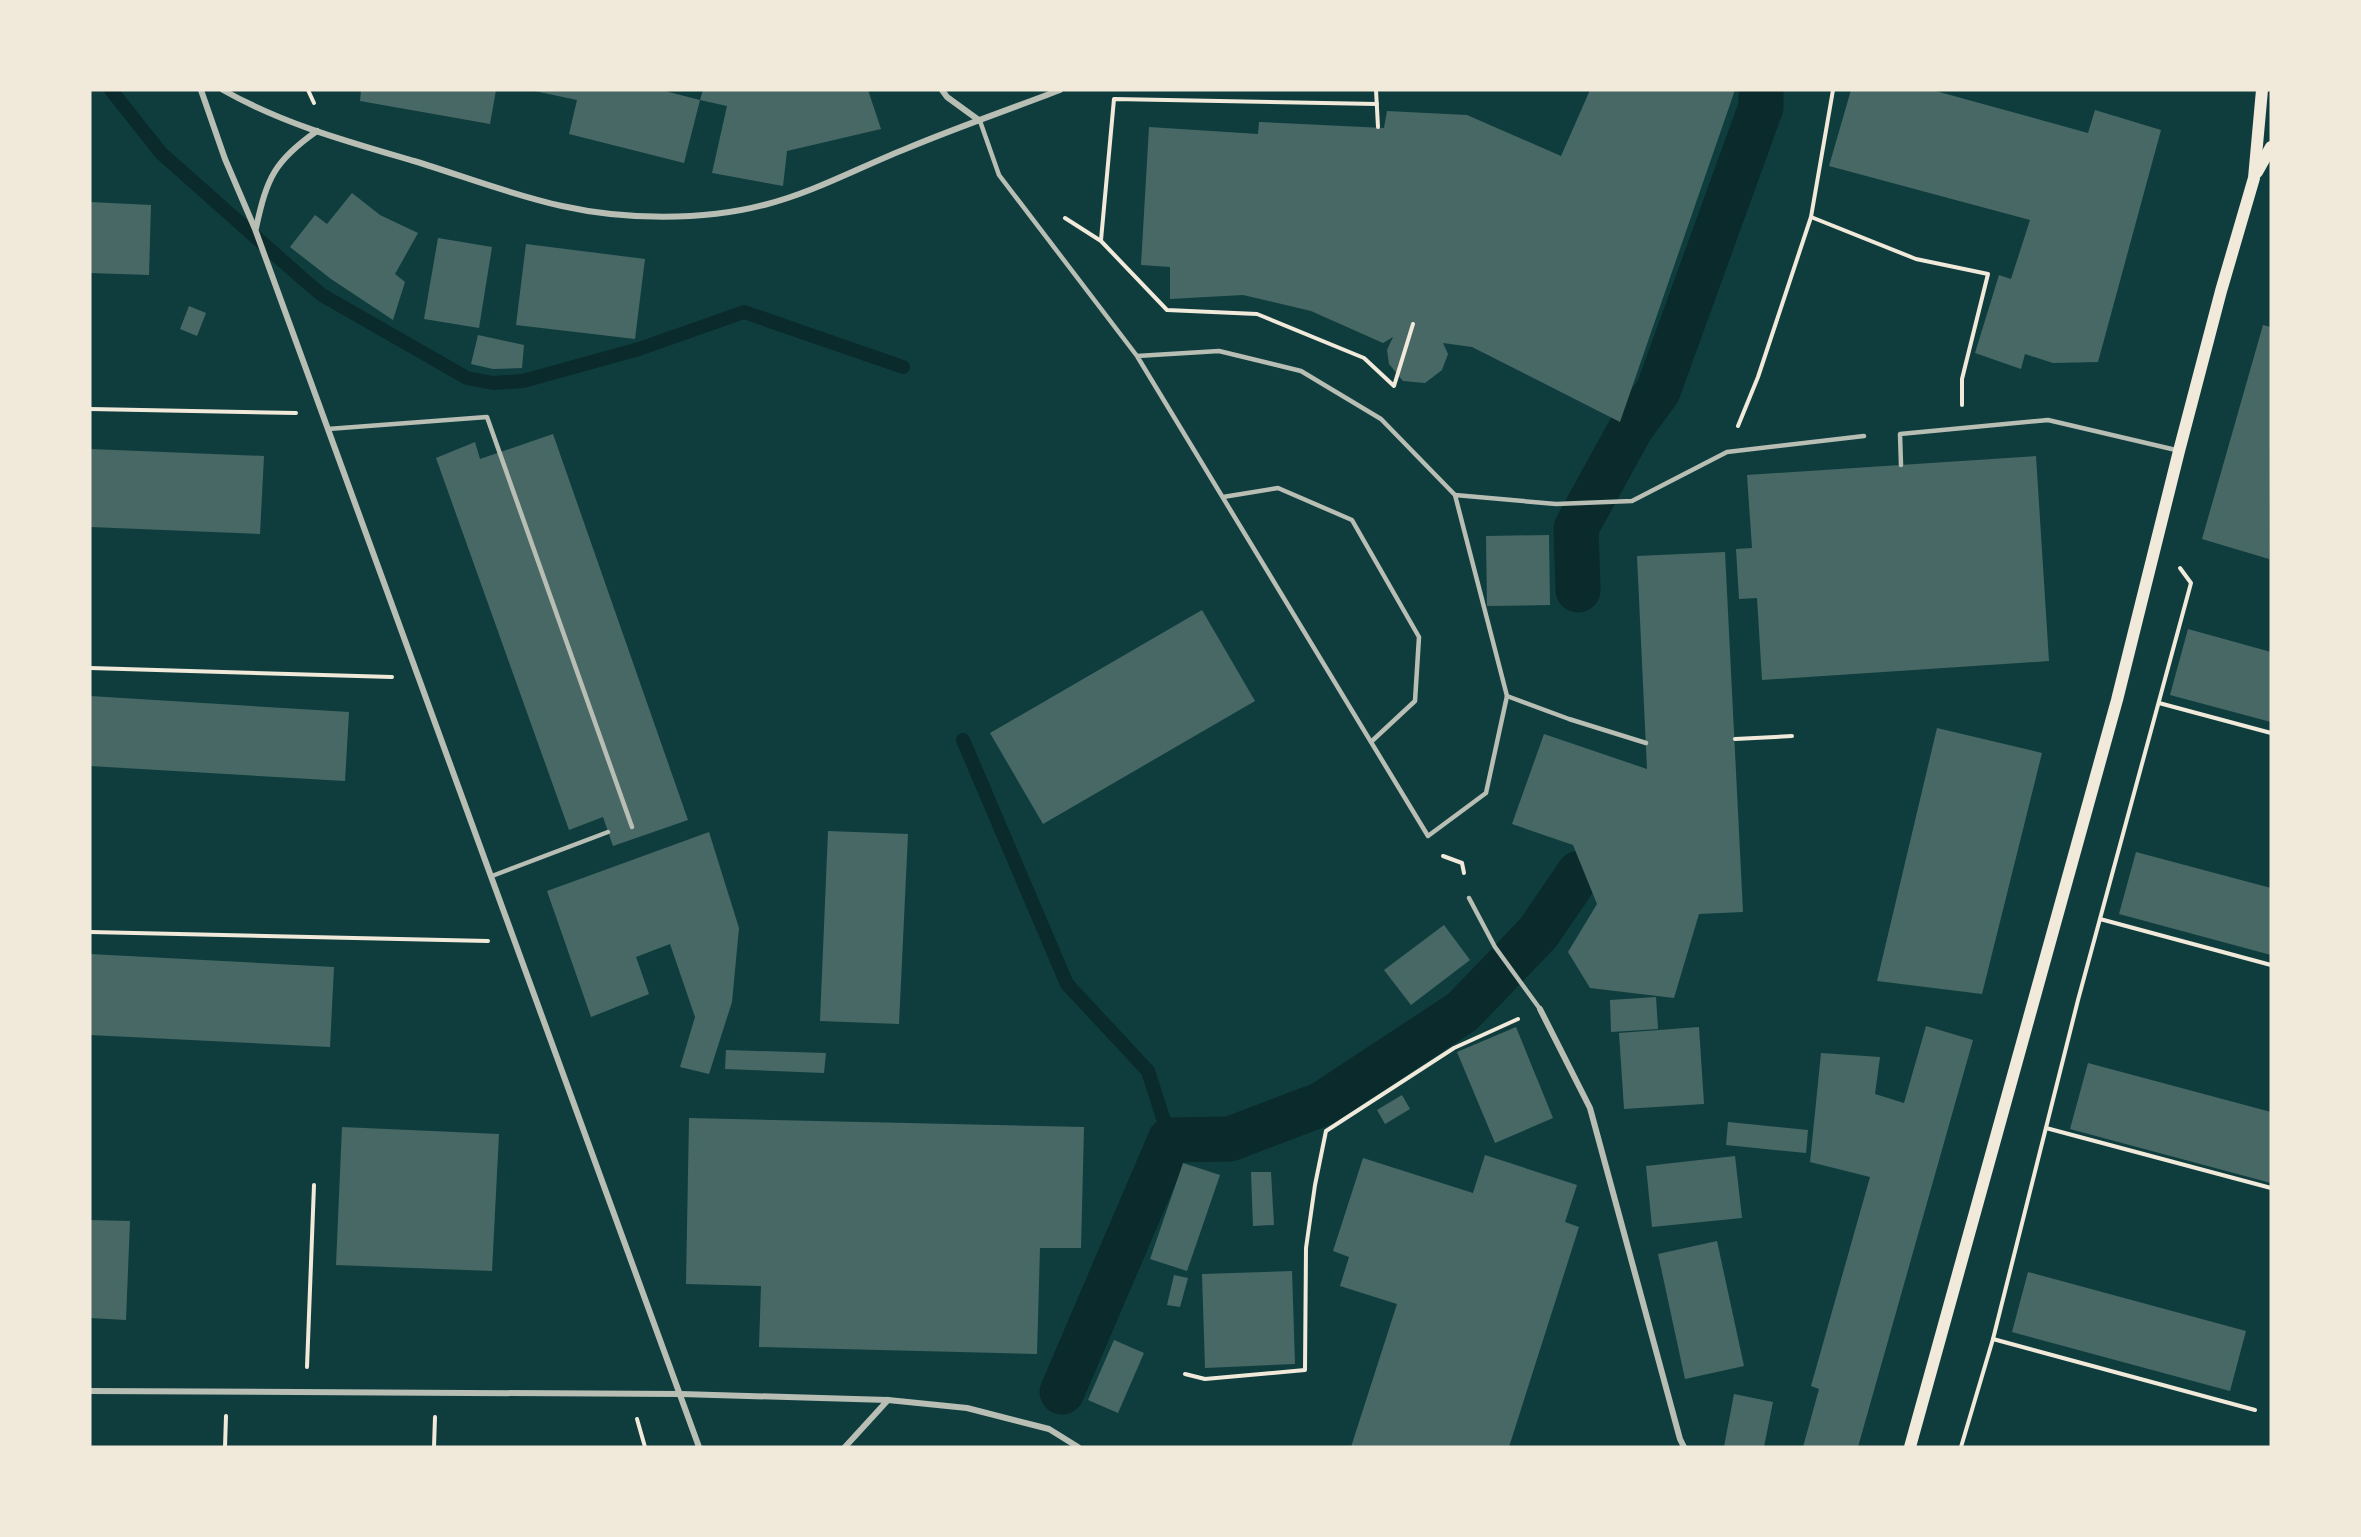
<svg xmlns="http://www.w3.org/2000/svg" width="2361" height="1537" font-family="'DM Sans',sans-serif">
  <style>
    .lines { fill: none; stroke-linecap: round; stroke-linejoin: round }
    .stream { stroke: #0a2a2b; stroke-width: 14 }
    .canal { stroke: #0a2a2b; stroke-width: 45 }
    .building { fill: #486865 }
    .path { stroke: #f1e9da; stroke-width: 4 }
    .service { stroke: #b8beb3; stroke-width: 4.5 }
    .minor { stroke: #b8beb3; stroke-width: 6 }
    .secondary { stroke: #f1e9da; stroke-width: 12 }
  </style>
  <rect width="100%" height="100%" fill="#0f3d3e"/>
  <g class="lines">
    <g class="stream">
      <path d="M111,90L161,153L303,279L322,295L467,378L493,383L523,381L639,349L744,312L903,367"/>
      <path d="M963,740L1067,984L1148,1071L1170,1140"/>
    </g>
    <g class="canal">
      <path d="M1578,590L1576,528L1631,428L1658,391L1761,107V90"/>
      <path d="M1062,1392L1170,1140L1230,1139L1322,1104L1462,1012L1538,933L1579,873"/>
    </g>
  </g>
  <g class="building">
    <path d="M361,90H496L490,124L360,101Z"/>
    <path d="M530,90H661L700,100L684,163L569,134L577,100Z"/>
    <path d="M703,90H868L881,129L787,151L783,186L712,173L727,106L700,100Z"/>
    <path d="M1590,90H1735L1620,422L1472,347L1443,343L1448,354L1442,370L1425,383L1403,381L1389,364L1387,350L1393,337L1383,343L1311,311L1243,295L1170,299V267L1141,265L1149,127L1258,134L1259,122L1384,128L1387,111L1467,115L1561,156Z"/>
    <path d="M1851,90H1932L2088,133L2095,110L2161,130L2098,362L2053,363L2025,354L2021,369L1975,353L1999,275L2011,279L2030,220L1829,166Z"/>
    <path d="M352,193L380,215L418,233L395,274L405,282L393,320L331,279L290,247L315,215L327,224Z"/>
    <path d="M90,202L151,205L149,275L90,273Z"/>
    <path d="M438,238L492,247L479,328L424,319Z"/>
    <path d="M526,244L645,259L635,339L516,325Z"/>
    <path d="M189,306L206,313L197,336L180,329Z"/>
    <path d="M2263,325L2271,327L2269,559L2202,539Z"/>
    <path d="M478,335L524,345L522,368L493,369L471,364Z"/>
    <path d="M553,434L688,820L613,846L603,817L569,830L436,458L475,442L480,459Z"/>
    <path d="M90,449L264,456L260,534L90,527Z"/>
    <path d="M2036,456L2049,661L1762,680L1757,598L1739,599L1736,549L1752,548L1747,475Z"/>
    <path d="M1549,535L1550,605L1487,606L1486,536Z"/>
    <path d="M1725,552L1743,912L1699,914L1674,998L1590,988L1568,952L1597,904L1573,845L1512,824L1544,734L1647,769L1637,556Z"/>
    <path d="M1202,610L1255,701L1043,824L990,733Z"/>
    <path d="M2188,629L2271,652V722L2170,695Z"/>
    <path d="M90,696L349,712L345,781L90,766Z"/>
    <path d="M1937,728L2042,753L1982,994L1877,981Z"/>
    <path d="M828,831L908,834L899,1024L820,1021Z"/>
    <path d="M709,832L739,928L732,1002L709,1074L680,1067L695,1017L670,944L636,957L649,994L591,1017L547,891Z"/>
    <path d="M2136,852L2271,888V955L2119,914Z"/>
    <path d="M1444,925L1470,960L1411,1005L1384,970Z"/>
    <path d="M90,954L334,967L330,1047L90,1035Z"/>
    <path d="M1656,997L1658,1029L1611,1032L1610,1000Z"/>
    <path d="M1926,1026L1973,1040L1858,1447H1803L1819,1389L1811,1386L1870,1177L1810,1162L1821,1053L1880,1057L1875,1094L1904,1103Z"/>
    <path d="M1516,1027L1553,1118L1495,1143L1457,1052Z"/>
    <path d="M1699,1027L1704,1104L1624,1109L1619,1033Z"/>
    <path d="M726,1050L826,1053L824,1073L725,1069Z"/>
    <path d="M2088,1063L2271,1112V1183L2070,1129Z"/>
    <path d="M1402,1095L1410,1109L1385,1124L1377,1110Z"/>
    <path d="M689,1118L1084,1127L1081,1248H1040L1037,1354L759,1347L761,1286L686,1284Z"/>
    <path d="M1728,1122L1808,1130L1806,1153L1726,1145Z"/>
    <path d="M342,1127L499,1134L492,1271L336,1265Z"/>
    <path d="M1485,1155L1577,1185L1565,1222L1579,1227L1509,1447H1351L1397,1304L1340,1286L1349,1257L1333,1251L1363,1158L1473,1193Z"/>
    <path d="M1735,1156L1742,1218L1652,1227L1646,1166Z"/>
    <path d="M1183,1163L1220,1175L1187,1271L1150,1259Z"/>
    <path d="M1251,1172H1271L1274,1225L1253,1226Z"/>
    <path d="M90,1220L130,1221L126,1320L90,1318Z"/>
    <path d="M1717,1241L1744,1366L1685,1379L1658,1254Z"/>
    <path d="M1292,1271L1295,1364L1205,1368L1202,1274Z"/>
    <path d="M2028,1272L2246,1331L2230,1391L2012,1332Z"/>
    <path d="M1174,1275L1188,1278L1180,1307L1167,1305Z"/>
    <path d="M1114,1340L1144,1353L1118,1413L1088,1400Z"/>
    <path d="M1734,1394L1773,1402L1764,1447H1724Z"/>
  </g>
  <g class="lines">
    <g class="path">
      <path d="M308,90L314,103"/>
      <path d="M1376,90L1378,127"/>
      <path d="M1811,217L1916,259L1988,274L1962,379V405"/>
      <path d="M1065,218L1101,241L1167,310L1257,314L1364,358L1394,386L1413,324"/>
      <path d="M1101,240L1114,99L1377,104"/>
      <path d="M90,409L296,413"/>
      <path d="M1738,426L1758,377L1811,217L1833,90"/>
      <path d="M90,668L392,677"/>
      <path d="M2159,703L2271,733"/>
      <path d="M1735,739L1792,736"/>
      <path d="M1443,856L1462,863L1464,873"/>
      <path d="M2100,919L2271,965"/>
      <path d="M90,932L488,941"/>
      <path d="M2046,1128L2271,1188"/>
      <path d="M1993,1339L2255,1410"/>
      <path d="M307,1367L314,1185"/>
      <path d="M1185,1374L1205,1379L1305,1370L1306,1248L1315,1185L1326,1131L1454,1048L1518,1019"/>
      <path d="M637,1419L645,1447"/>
      <path d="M225,1447L226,1416"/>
      <path d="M434,1447L435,1417"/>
      <path d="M1961,1447L1993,1339L2078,1000L2191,583L2180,568"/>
    </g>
    <g class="service">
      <path d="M980,121L999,175L1137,356L1428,836L1486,793L1507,696L1455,495L1381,419L1301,371L1219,351L1137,356"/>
      <path d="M328,429L487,417L632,827"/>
      <path d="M1901,465L1900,434L2048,420L2176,450"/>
      <path d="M1455,495L1556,504L1632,501L1727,452L1864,436"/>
      <path d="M1223,497L1278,488L1352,520L1419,637L1415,701L1372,741"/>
      <path d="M1507,696L1569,719L1646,743"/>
      <path d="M492,876L608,832"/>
      <path d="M1469,898L1495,947L1540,1009"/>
    </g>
    <g class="minor">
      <path d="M201,90L225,159L255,229L699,1447"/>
      <path d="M223,90C283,124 349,142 414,161C463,176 512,195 562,206C624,220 703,221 764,205C812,193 858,168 903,150C955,128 1008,110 1060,90"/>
      <path d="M942,90L947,97L980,121"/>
      <path d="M256,228C267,178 274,161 317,131"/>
      <path d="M1540,1009L1590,1108L1680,1439L1684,1447"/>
      <path d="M90,1391L681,1394L888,1400L967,1408L1049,1429L1078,1447"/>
      <path d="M845,1447L888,1400"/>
    </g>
    <g class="secondary">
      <path d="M2257,172L2271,147"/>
      <path d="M1910,1447L2117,700L2179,451L2221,291L2254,178L2262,90"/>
    </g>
  </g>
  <rect width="2361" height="1537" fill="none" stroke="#f1e9da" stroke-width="183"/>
</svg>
